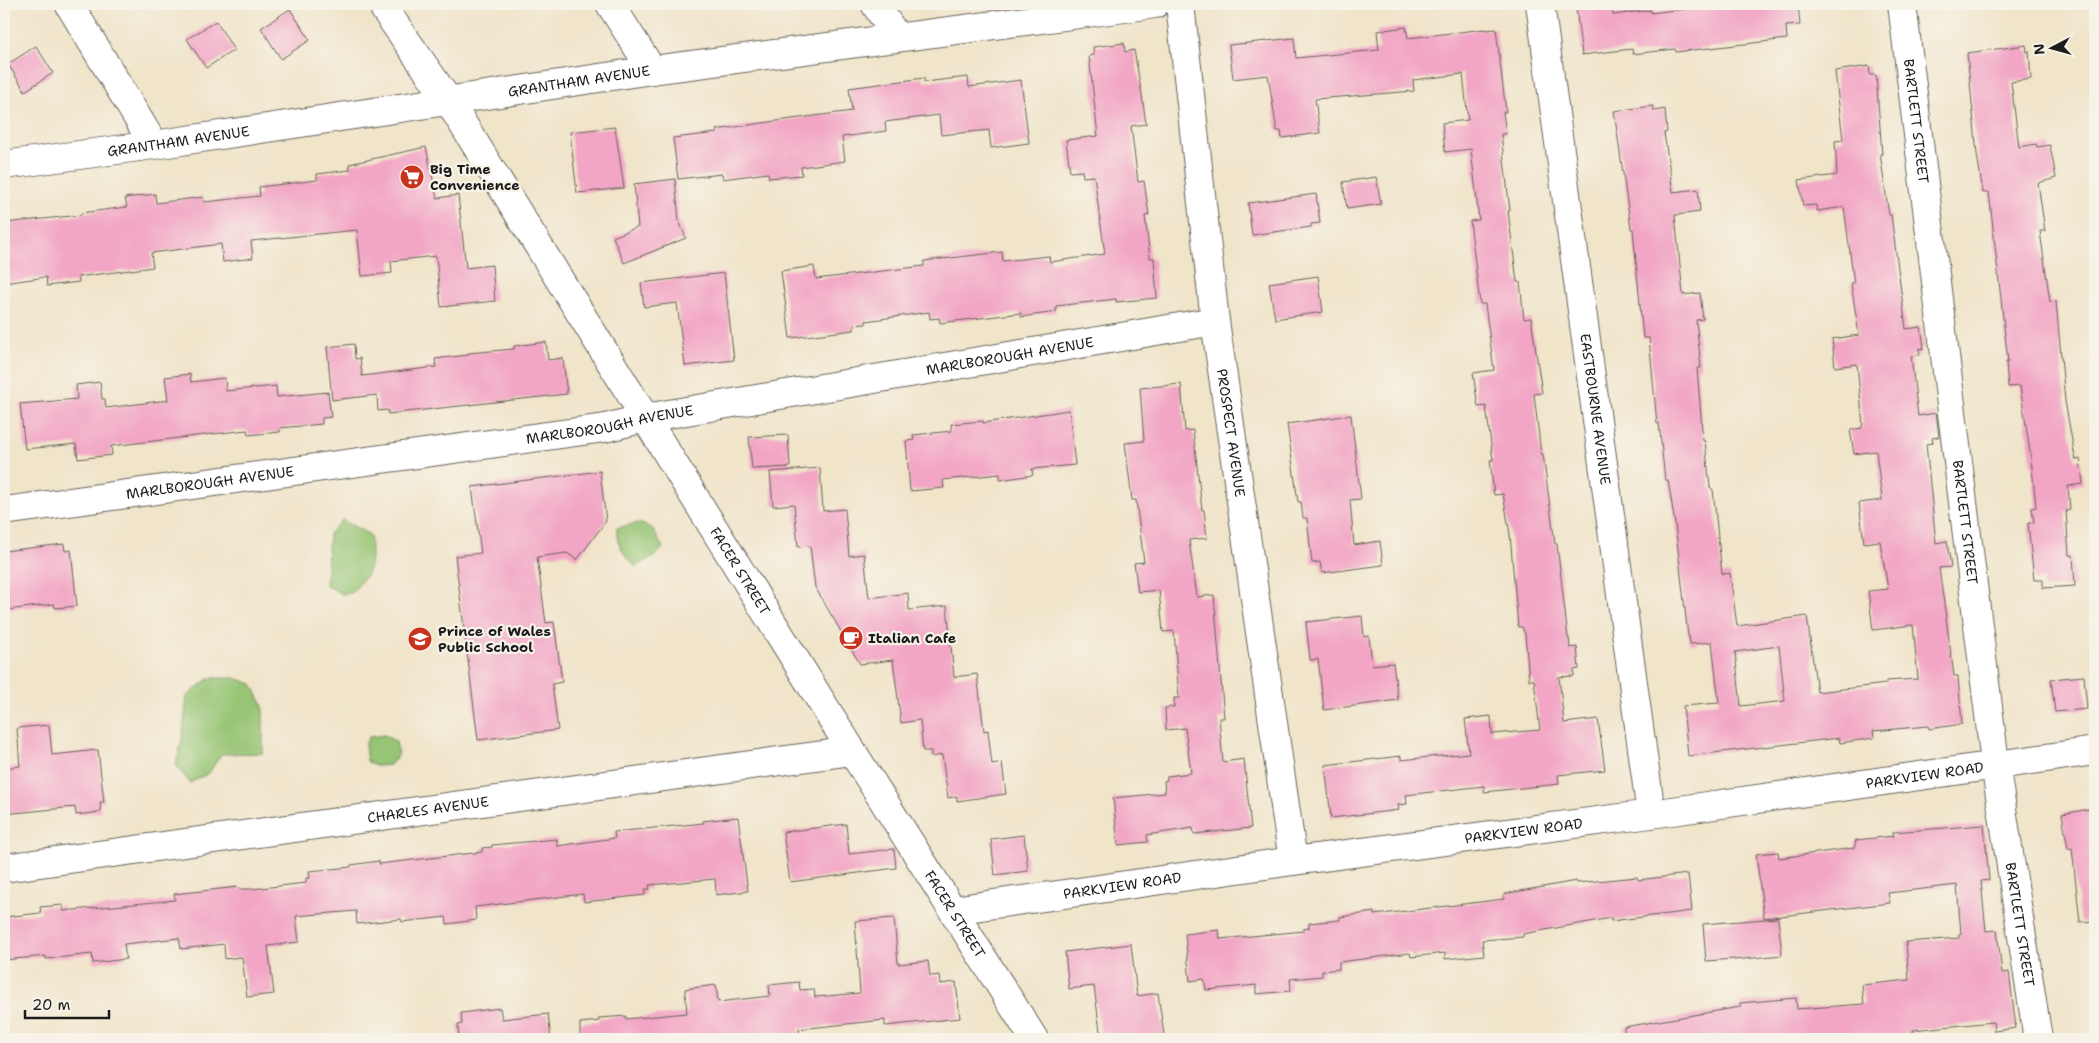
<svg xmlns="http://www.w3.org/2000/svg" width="2099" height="1043" font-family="'Shantell Sans',sans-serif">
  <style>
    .green { fill: #97c574; stroke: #5a7048 }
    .building { fill: #f2a5c5; fill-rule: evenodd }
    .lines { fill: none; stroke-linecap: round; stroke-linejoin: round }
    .minor-casing { stroke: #666259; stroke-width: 30 }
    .minor { stroke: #fff; stroke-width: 28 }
    .labels { text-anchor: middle; stroke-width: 4.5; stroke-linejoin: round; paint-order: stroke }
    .street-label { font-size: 14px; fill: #1c1c1c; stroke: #f7f3e8 }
    .poi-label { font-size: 14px; font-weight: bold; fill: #1c1c1c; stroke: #f7f3e8; text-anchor: start }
  </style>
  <rect width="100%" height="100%" fill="#f7f3e8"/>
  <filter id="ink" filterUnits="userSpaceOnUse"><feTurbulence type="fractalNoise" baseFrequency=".02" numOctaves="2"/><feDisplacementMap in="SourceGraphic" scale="10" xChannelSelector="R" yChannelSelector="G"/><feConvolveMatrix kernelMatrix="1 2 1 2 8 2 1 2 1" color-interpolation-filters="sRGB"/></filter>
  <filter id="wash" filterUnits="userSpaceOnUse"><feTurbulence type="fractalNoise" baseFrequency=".0096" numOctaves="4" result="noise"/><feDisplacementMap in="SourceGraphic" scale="20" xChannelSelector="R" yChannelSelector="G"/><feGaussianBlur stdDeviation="1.12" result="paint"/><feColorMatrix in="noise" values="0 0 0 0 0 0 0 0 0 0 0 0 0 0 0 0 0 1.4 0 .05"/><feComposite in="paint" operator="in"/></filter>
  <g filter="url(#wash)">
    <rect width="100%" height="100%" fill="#f0e4c9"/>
    <g class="green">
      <path d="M342,520L370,535C372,568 373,569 351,593L342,594L326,585L329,534Z"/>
      <path d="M638,523L652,528L663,548L653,558L635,566C625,558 615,541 617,528Z"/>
      <path d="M210,678H235L252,684L263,706V753L221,754L209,773L190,783L176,765L183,734L187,696Z"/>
      <path d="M385,735L396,742L398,755L390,765L375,766L367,761L365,745L369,737Z"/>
    </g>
    <g id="blocks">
      <g class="building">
        <path d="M1599,4H1612L1613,15L1651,10V13L1707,6V4H1798L1800,25L1786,26L1787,39L1676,52L1675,49L1633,54L1632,49L1582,55L1576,7Z"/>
        <path d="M290,9L310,40L281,59L261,28Z"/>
        <path d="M216,21L234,50L206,68L187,39Z"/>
        <path d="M1406,27L1408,38L1485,29L1486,30L1496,29L1506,112H1503L1506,134H1501L1510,211H1508L1517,282H1520L1524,319L1531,318L1542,393L1534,394L1541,454H1543L1555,544H1557L1568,638H1569L1570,648L1577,647L1579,669L1574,670V676L1559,677L1564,723L1598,719L1605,770L1558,775L1559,784L1484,792V786L1406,795L1407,804L1398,805L1399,810L1331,818L1325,765L1401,756V760L1469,753L1465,719L1491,716L1492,734L1540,730L1534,680H1529L1525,634L1522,627H1518L1510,534L1503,494L1494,495L1490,460H1493L1486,406L1478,407L1473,373L1494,370L1485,304H1480L1470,221L1479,220L1471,149L1445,152L1442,123L1468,120L1463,74L1413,80L1414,91L1315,99L1320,133L1282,138L1281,131H1277L1268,75L1233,79L1229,45L1294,38L1296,58L1379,50L1377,31Z"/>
        <path d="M1124,43L1125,52L1134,50L1142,95L1146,124L1131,126L1138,182L1144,181L1149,215L1145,216L1150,258H1154L1157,298L1116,302V299L1056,306V312L1021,317V313L940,323L939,318L930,319L929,312L866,321V324L854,325V330L790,338L781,271L814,266L816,279L924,266V261L1002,252L1003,261L1049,256L1050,262L1105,254L1094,176L1083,177L1082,171L1070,172L1066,140L1098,136L1089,56L1094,55L1093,47Z"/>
        <path d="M2026,45L2027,52L2029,51L2031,79L2011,82L2019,147L2036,144L2037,147L2050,145L2056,178L2038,183L2045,231H2040L2050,302L2056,301L2065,401L2074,452L2076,460L2080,459L2083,484L2068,486L2070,510L2066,511L2069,555H2073L2075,586L2043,588V580H2034L2028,523H2034L2032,508L2036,507L2031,458L2020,386L2008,387L2006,362H2008L1989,192L1983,193L1977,154L1967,53Z"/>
        <path d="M36,46L53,73L25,91L8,64Z"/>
        <path d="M1869,66L1870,75H1876L1882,154H1880L1889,215H1891L1906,329L1921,327L1924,348L1919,349L1920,355L1911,356L1918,416L1936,413L1939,437L1932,438L1933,443L1926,444L1936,543L1947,541L1951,567L1939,568L1954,676H1958L1962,724L1929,729L1928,726L1873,731L1874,738L1840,743L1839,738L1688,756L1683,706L1719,703L1712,642L1690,644L1689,636H1688L1675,524L1668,480H1665L1659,423L1657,424L1649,338H1643L1633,229H1631L1614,111L1653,106L1654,111L1665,109L1667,132L1664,133L1673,192L1698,189L1700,212L1675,215L1683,295L1700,293L1703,319L1696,320L1701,368H1697L1703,441H1705L1710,487L1713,490L1722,574L1730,573L1737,626L1807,616L1817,692L1886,684V681L1918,679L1913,625L1873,630L1868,591L1888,589L1880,541L1864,543L1859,503L1882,500L1876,451L1854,454L1850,430L1862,428V425H1863L1857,364L1835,367L1832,339L1859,335L1851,283H1854L1844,207L1817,211L1816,205L1803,206L1799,180L1837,175L1835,141L1843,140L1835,71ZM1779,646L1785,701L1741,706L1735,652Z"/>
        <path d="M968,77L969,87L1021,80L1029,143L991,148L989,130L941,135L939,115L885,122L886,131L842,137L845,161L801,167L802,175L769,178L768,173L723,179L722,174L678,179L673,138L717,133L716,130L762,123L852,111L849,88L924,78V82Z"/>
        <path d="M615,127L624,188L577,193L570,132Z"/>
        <path d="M426,147L437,198L458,195L466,268L492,265L495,301L441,307L436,256L391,261L392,273L362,276L357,230L251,241L253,258L223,262L221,244L151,253L153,267L78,277L79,282L47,286L46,277L4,283V223L81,215V213L127,207L125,198L155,194L156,203L203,197L204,202L260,196L259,187L317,180V174L350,170L349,164Z"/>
        <path d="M1376,177L1381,204L1347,209L1343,182Z"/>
        <path d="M675,179L679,221L686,238L624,263L613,237L638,227L634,184Z"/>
        <path d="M1316,194L1320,223L1311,224V227L1252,235L1248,203Z"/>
        <path d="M724,273L734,360L685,366L677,303L644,307L641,283Z"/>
        <path d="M1318,276L1323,312L1275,319L1269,283Z"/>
        <path d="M546,342L548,360L563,358L567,394L388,414V410L378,411L377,395L332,400L327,347L354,344L355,359L360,358L362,376L436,367L435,359L468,355V353L514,349V346Z"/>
        <path d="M190,374L191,382L225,378L226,391L276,386L277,397L328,392L331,417L322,418V424L280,428V432L248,435L247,430L111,446L112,455L78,459L76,444L25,449L20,404L77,399L76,385L100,382L102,399H105L106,408L168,400L165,377Z"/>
        <path d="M1181,384L1185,431L1193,430L1202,510H1204L1207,538L1189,540L1197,597L1214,595L1224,718H1219L1223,762L1244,759L1251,828L1194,834L1193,828L1147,835L1148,842L1118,845L1113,798L1165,793L1164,781L1167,780V776L1191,773L1185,728L1166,730L1165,708L1174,707V698H1179L1174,631L1163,632L1159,590L1138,592L1134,563L1144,562L1136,500H1132L1125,443L1144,441L1140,388Z"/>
        <path d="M1069,410L1075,465L1032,469L1033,475L1000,480V474L943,480L944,488L910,491L906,441L914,440L913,435L952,431L951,424L983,421V423Z"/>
        <path d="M1351,415L1361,499L1350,500L1354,545L1380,541L1383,565L1322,573L1320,562L1312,563L1307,518H1303L1301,502H1298L1287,424Z"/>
        <path d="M788,435L790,467L752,469L749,437Z"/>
        <path d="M820,468L823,511L845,509L849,556L864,554L869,598L908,593L909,610L947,606L954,677L977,674L984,731L988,730L992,765L1002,763L1006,794L957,801V796L948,798L942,755L931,757V751H923L920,720L901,723L893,660L860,664L815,587L810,546L798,547L794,504L773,506L770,472Z"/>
        <path d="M600,471L606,521L577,560L567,553L537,557L546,623L554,622L562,682L552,684L558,730L478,740L455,556L481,553L472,487Z"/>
        <path d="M64,544L65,551L71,550L77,606L55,608L54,604L7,610L4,585V551Z"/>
        <path d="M1362,616L1364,637L1369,636L1372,665L1393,663L1398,700L1324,710L1318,659L1310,660L1306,622Z"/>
        <path d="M2084,676L2087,709L2055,712L2051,679Z"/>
        <path d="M49,725L52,755L98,750L104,802H100L101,812L76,815L75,807L4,814V768L20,766L17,728Z"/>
        <path d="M2089,809L2095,848V921L2080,922L2072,848L2068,849L2062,814Z"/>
        <path d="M738,817L748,891L716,895L715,879L649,885L650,889H645V895L584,902L583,894L475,907L476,920L447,924L446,917L402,922L401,919L357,924L356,911L296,916L299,942L268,946L274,994L247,997L242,957L225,959L224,944L181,949L179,938L124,944L126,959L93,963L92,954L46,959V956L4,960V917L41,913L40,907L63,905V911L175,900L174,894L238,887L239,889H252L306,883V878H310L309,871L351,867V865L379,861V864L482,852V848L492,847V845L557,839V846L615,838L614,832L704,823L703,821Z"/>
        <path d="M846,824L849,854L894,849L896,868L790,882L783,832Z"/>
        <path d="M1984,825L1989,880L1981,881L1986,931L1997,930L2002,973L2009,972L2016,1028L1994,1031L1993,1022L1913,1030L1914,1039H1625L1624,1027L1740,1007V1003L1796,998L1797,1009L1864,1004L1862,985L1909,980L1906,942L1959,938V934H1961L1957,885L1888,893L1890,903L1764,918L1756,854L1778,852L1779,858L1854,848L1856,840L1894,836L1893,832Z"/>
        <path d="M1024,835L1028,871L995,875L991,839Z"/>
        <path d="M1688,874L1692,911L1611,921V918L1523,934V937L1482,940L1484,955L1445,959V953L1411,957L1410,953L1339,962V969L1322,971V976L1290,979L1291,991L1256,994V985L1206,990L1204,979L1190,981L1185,934L1219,930L1220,939L1304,931L1303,929L1309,928V923L1340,920V917L1374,912V915L1504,899V894L1576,881L1577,883L1637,877L1638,880Z"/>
        <path d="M894,918L898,964L928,961L930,976L939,975L940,984L956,982L960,1018L885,1026V1020L799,1029L800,1039H580V1023L599,1021V1018L626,1016V1019L687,1013L685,989L716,985L718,1002L770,996L769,985L799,982L800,990L814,989L815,997L860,993L855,921Z"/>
        <path d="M1778,918L1782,955L1734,960V959L1706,961L1703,924Z"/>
        <path d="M1131,944L1137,996L1158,993L1164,1035L1131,1039H1101L1094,986L1069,989L1065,952Z"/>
        <path d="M500,1008L502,1019L548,1014L551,1039H459L458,1025L462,1024L461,1013Z"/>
      </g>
    </g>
  </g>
  <g filter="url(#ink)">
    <use href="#blocks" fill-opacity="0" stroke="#666259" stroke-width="1"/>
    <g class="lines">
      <defs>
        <g id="minor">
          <path d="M69,4L154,145"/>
          <path d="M610,4L652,70"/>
          <path d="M875,4L897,37"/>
          <path id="s1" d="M1180,4L1215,321L1293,861"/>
          <path id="s2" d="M1540,4L1651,814"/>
          <path id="s3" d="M1902,4L1995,764L2038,1039"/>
          <path id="s4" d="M385,10L448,100L852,751L1034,1039"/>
          <path id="s5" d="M4,165L154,145L652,70L1155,4"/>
          <path id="s6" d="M4,511L605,428L645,418L1215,321"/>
          <path id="s7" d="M4,868L852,751"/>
          <path id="s8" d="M953,910L1293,861L1651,814L2095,751"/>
        </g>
      </defs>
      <use href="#minor" class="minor-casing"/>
      <use href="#minor" class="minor"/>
    </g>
  </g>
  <defs>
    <symbol id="supermarket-disc" viewBox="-11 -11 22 22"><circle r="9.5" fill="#c8321e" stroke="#f7f3e8"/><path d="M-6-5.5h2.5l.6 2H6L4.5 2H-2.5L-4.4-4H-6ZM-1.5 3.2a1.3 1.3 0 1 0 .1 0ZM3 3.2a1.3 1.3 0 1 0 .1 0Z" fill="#fff"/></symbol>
    <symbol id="cafe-disc" viewBox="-11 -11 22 22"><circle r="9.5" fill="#c8321e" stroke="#f7f3e8"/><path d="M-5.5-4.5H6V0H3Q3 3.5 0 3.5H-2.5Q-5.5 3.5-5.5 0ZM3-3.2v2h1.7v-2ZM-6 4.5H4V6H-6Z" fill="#fff"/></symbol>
    <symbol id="school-disc" viewBox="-11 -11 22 22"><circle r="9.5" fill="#c8321e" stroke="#f7f3e8"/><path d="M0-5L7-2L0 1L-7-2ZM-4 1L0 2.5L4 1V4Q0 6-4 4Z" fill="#fff"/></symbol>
  </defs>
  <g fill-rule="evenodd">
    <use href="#supermarket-disc" x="398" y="163" width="28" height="28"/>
    <use href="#cafe-disc" x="837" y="624" width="28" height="28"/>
    <use href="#school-disc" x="406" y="625" width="28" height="28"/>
  </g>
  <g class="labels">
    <g class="street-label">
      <text dy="5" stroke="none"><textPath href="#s5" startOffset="581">GRANTHAM AVENUE</textPath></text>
      <text dy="5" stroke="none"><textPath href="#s3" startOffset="118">BARTLETT STREET</textPath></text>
      <text dy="5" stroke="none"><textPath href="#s5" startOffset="176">GRANTHAM AVENUE</textPath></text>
      <text dy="5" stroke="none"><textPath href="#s6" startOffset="1018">MARLBOROUGH AVENUE</textPath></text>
      <text dy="5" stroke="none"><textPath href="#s2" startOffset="409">EASTBOURNE AVENUE</textPath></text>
      <text dy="5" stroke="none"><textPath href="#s6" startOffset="612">MARLBOROUGH AVENUE</textPath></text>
      <text dy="5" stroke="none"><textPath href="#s1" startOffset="432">PROSPECT AVENUE</textPath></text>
      <text dy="5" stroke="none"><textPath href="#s6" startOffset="208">MARLBOROUGH AVENUE</textPath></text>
      <text dy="5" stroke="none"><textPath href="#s3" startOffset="522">BARTLETT STREET</textPath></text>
      <text dy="5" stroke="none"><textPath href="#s4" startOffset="664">FACER STREET</textPath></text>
      <text dy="5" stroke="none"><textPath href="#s8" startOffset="981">PARKVIEW ROAD</textPath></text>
      <text dy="5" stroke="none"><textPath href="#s7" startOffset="428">CHARLES AVENUE</textPath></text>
      <text dy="5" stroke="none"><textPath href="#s8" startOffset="576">PARKVIEW ROAD</textPath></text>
      <text dy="5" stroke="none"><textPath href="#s8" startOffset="171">PARKVIEW ROAD</textPath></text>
      <text dy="5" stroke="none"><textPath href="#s4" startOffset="1069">FACER STREET</textPath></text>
      <text dy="5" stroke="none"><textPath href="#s3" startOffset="928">BARTLETT STREET</textPath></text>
    </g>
    <g class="poi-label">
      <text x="430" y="174">Big Time<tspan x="430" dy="16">Convenience</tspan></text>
      <text x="438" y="636">Prince of Wales<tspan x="438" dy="16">Public School</tspan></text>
      <text x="868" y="643">Italian Cafe</text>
    </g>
  </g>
  <rect width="2099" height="1043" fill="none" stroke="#f7f3e8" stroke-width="20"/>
  <g transform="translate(2052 48) rotate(264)" stroke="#f7f3e8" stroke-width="4" paint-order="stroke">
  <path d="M0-4L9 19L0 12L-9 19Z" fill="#1c1c1c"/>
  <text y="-8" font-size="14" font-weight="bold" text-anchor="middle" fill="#1c1c1c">N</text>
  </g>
  <path d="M25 1010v8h84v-8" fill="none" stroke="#1c1c1c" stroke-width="2.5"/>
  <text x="32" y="1010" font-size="15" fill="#1c1c1c" stroke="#f7f3e8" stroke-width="4" paint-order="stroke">20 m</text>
</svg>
